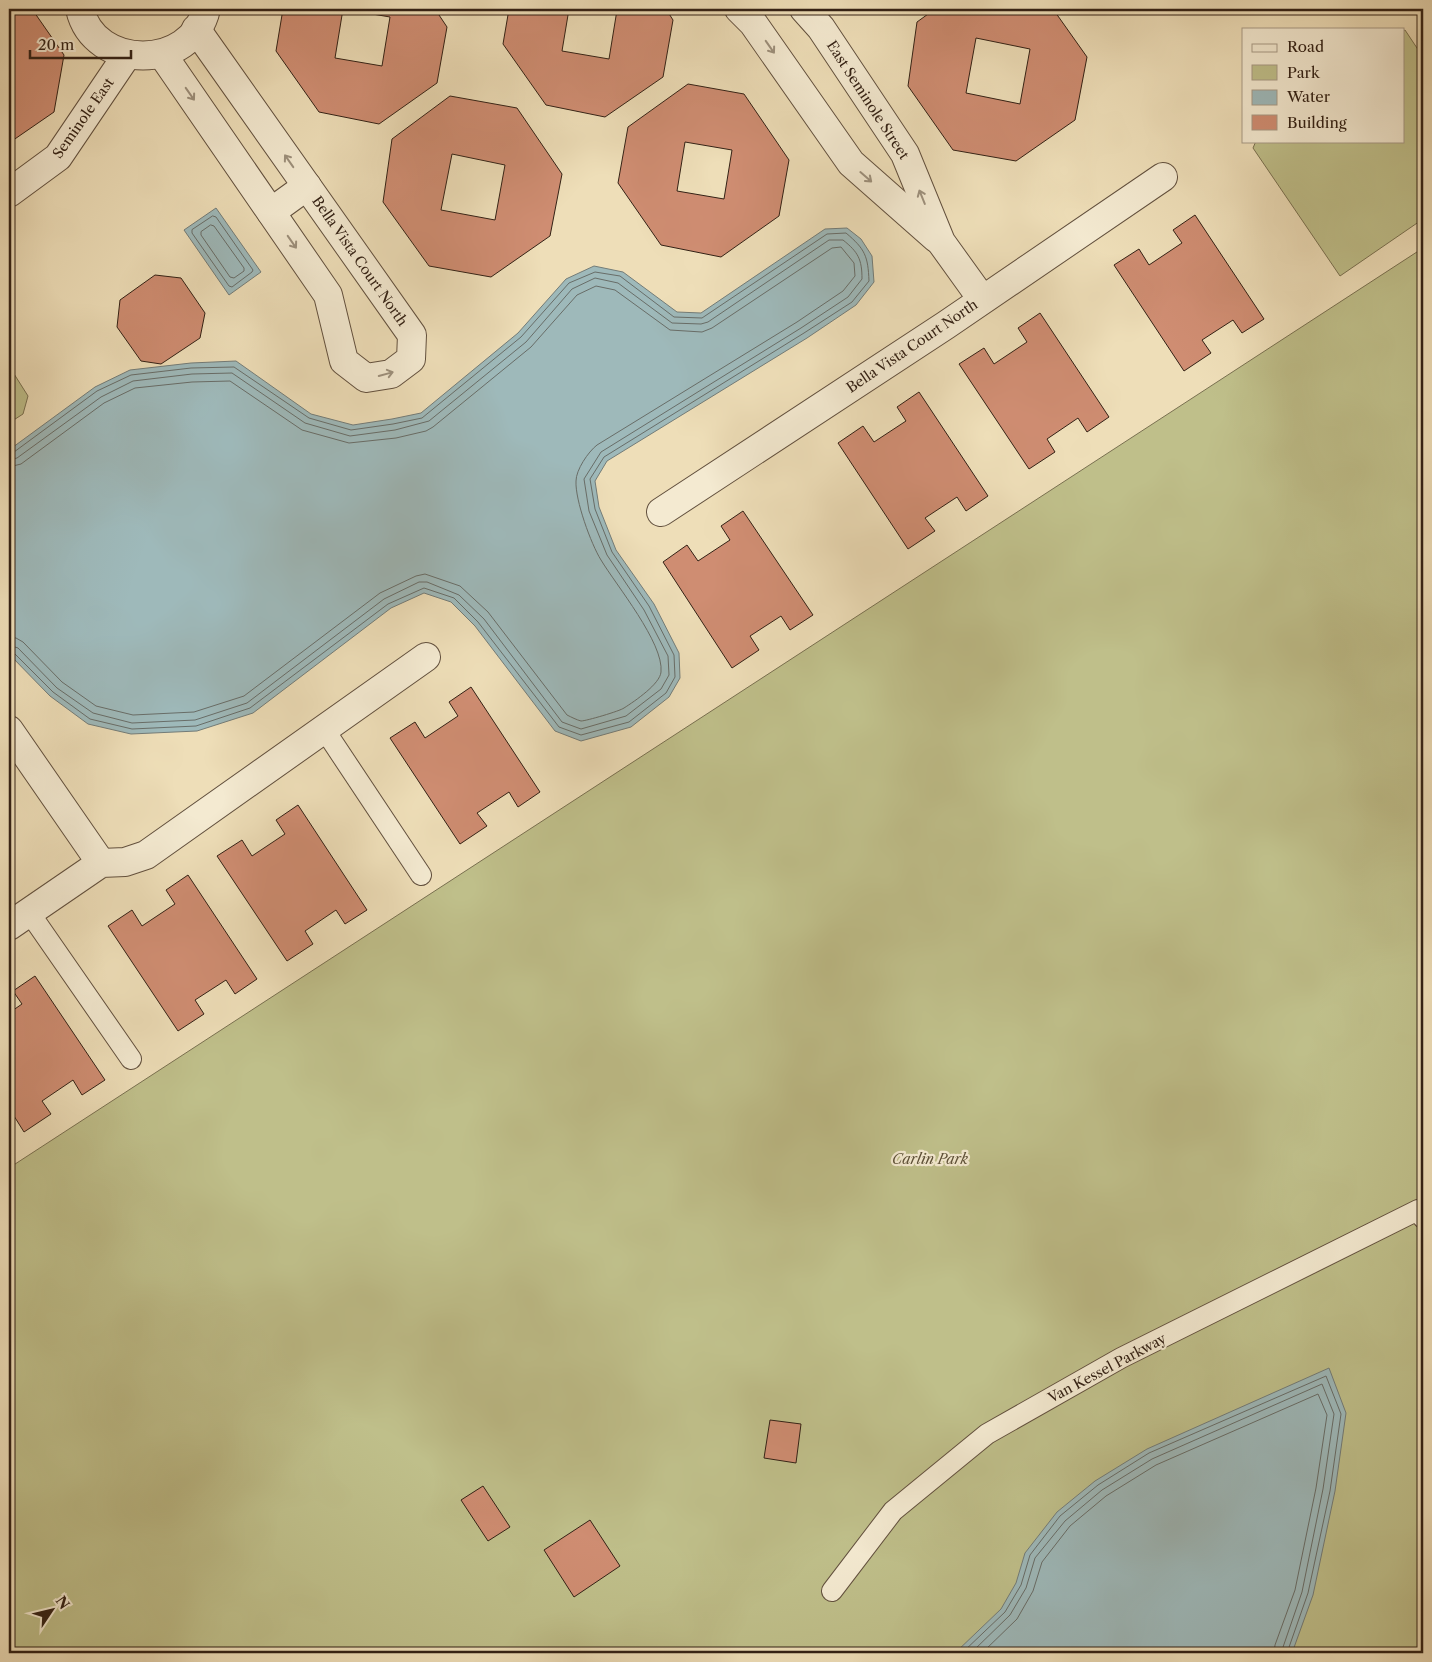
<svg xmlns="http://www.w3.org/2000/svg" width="1432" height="1662" font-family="'Libre Caslon Text',serif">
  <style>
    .green { fill: #bfbf8a; stroke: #797050 }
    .water { fill: #9eb9ba; stroke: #737c78 }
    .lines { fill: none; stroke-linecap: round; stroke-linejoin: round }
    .shore { stroke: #686d68; stroke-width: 1 }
    .building { fill: #cf8d72; stroke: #332115; fill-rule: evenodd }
    .lane-casing { stroke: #62503e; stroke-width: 22 }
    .street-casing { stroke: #62503e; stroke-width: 30 }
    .lane { stroke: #f4ead1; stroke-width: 20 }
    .street { stroke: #f4ead1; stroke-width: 28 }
    .oneway { stroke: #9d907c }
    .labels { text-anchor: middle; stroke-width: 4.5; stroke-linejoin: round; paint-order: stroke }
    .street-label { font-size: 14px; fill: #332115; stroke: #f4ead1 }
    .park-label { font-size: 14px; font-style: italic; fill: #5d5038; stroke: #f4ead1 }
  </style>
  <rect width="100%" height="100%" fill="#eedeb8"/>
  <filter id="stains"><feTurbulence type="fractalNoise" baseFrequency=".004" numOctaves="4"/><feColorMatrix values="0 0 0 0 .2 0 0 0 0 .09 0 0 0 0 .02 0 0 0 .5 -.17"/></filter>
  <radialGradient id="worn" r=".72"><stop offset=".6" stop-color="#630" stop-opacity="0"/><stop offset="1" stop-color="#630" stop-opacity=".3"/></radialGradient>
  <g class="green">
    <path d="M1405,30L1423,57V219L1340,276L1253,148L1256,141H1403V31Z"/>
    <path d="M1423,248V1653H9V1168Z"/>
    <path d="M9,366L28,396L23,414L9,423Z"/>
  </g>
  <g class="water">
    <path d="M216,208L261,272L229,295L184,230Z"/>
    <path d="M847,228L861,239L872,256L874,282L856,305L807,338L607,461L595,481L599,507L616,550L654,604L679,653L680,678L669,697L631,727L581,741L555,731L475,626L451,602L424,593L391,608L253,713L197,731L131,734L88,724L50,696L9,654V450L95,387L130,370L191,363L236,361L311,414L353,425L392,419L421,413L518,333L566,279L594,266L623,272L677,312L701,313L825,229Z"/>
    <path d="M1329,1368L1346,1413L1335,1491L1313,1595L1292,1653H955L1001,1609L1016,1583L1025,1553L1057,1512L1095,1481L1147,1449Z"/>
  </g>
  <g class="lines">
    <g class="shore">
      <path d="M213,216L216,217L253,270L252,272L232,287L229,286L192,233V230Z"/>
      <path d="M211,225L214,226L244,268V271L234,278L230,277L201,235V232Z"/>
      <path d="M9,453L14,452L97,391L131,375L191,368L234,367L309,418L351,430L393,424L422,418L521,337L569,283L595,272L620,276L674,317L702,318L827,234L846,233C865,249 868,256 869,281L852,302L804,333L604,457L590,479L595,509L612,552L649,606L674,655L675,677L666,693L629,722L581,735L559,727L478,622L454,598L424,588L388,604L250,708L196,726L132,729L90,719L53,692L14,653L9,651"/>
      <path d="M9,460L17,458L101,397L133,381L192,374L232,373L305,423L350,436L395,430L429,421L526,342L572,289L595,278L618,283L672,323L701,324L708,322L829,240H843C858,252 862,259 862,279L848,297L801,328L601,452L584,479L589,511L607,555L644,610L668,656L669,675L661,689L626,716L581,729L562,722L484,619L459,595L427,582H419L384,599L247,703L195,720L132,723L93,713L57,688L18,648L9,645"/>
      <path d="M9,467L21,464L104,403L135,388L192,382L230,381L302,430L349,443L396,438L426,431L433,427L531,347L577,295L596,286L615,290L670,330L702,332L712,328L832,248L841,247L854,263L855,276L843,291L797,322L597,445C588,452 576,470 576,481C575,500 591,544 601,560C616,585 664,643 661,672C660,684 635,701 624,708C620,711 586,721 581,721C577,720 571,717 567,715L488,612L460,586L425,574L416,576L380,593L244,696L194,712L133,715L96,706L62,682L23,642L16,638L9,637"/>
      <path d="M962,1653L1005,1612L1021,1585L1030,1555L1060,1516L1098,1485L1149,1453L1326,1376L1341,1414L1330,1491L1308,1593L1287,1653"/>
      <path d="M971,1653L1010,1615L1026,1588L1035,1558L1065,1521L1102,1490L1152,1459L1322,1384L1334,1414L1323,1489L1302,1592L1281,1653"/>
      <path d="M982,1653L1017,1619L1033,1591L1042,1562L1070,1526L1106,1496L1156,1465L1318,1394L1327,1415L1316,1488L1295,1590L1275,1645L1274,1653"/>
    </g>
  </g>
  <g class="building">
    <path d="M9,9H32L64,55L54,112L9,143Z"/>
    <path d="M283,9H435L447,27L437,83L379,124L319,112L276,51ZM343,9L390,17L382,66L335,58Z"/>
    <path d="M509,9H569L562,51L609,59L617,10L607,9H666L673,20L663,77L605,117L546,105L503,44Z"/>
    <path d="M935,9H1053L1087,57L1075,120L1016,161L953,150L908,86L917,22ZM976,38L1030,49L1020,104L966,93Z"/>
    <path d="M688,84L744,94L789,160L779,216L721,257L661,245L618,183L628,127ZM685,142L732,150L724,199L677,191Z"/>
    <path d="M450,96L517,108L562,174L550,236L491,277L429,266L383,202L392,139ZM452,154L505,165L495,220L441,210Z"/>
    <path d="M1195,215L1264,319L1242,333L1233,320L1202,340L1211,353L1184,371L1114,265L1139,249L1149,265L1182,243L1173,230Z"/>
    <path d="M155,275L181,278L205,313L200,338L161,364L141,361L117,327L120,300Z"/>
    <path d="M1040,313L1109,417L1087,432L1078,418L1047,439L1055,452L1029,469L959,364L984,348L994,364L1027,342L1018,328Z"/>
    <path d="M919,392L988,496L966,511L957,497L925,518L935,531L908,549L838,443L863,426L874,442L906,421L897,407Z"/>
    <path d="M743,511L813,615L790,630L781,616L750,636L759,650L732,668L663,562L687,545L698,561L730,540L721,526Z"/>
    <path d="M471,687L540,792L518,807L509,792L477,813L487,826L460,844L390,738L415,722L425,738L458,716L449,702Z"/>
    <path d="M298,805L367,910L345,924L336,910L305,931L313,944L287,961L217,856L242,840L252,856L285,834L276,820Z"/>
    <path d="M188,875L257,979L235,994L226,980L195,1000L204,1014L178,1031L108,926L132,910L142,926L175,904L166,890Z"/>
    <path d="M35,976L105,1080L82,1095L73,1080L42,1101L51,1114L24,1132L9,1108V1013L22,1004L13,991Z"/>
    <path d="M770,1420L801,1424L796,1463L764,1458Z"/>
    <path d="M483,1486L510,1527L488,1541L461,1500Z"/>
    <path d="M590,1520L620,1566L574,1597L544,1550Z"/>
  </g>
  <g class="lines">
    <defs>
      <g id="lane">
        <path d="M324,729L421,875"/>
        <path d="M29,912L131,1059"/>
        <path d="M832,1591L893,1511L987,1434L1121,1358L1418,1210L1423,1218"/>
      </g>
      <g id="street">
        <path d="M80,9C94,71 192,71 206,9"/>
        <path d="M739,9L753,23L851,163L936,238"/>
        <path d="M804,9L821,28L905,154L941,242L982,299"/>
        <path d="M162,54L328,295L344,361L366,378L391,374L411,359L412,335L196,29"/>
        <path d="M9,193L58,157L127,55"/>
        <path d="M271,212L307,186"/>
        <path d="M661,512L946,325L1163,177"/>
        <path d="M9,730L101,863"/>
        <path d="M9,926L101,863L125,862L146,855L426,657"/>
      </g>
    </defs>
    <use href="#lane" class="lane-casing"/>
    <use href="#street" class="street-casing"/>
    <use href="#lane" class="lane"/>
    <use href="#street" class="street"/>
  </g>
  <defs><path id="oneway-shaft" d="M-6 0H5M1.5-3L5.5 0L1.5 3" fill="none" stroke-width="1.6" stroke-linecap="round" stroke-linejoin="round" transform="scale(1.25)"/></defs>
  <g class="oneway">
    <use href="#oneway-shaft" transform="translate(770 47) rotate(55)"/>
    <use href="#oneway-shaft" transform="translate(190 94) rotate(55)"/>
    <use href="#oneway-shaft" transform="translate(289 161) rotate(-125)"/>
    <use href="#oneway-shaft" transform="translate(866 177) rotate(41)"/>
    <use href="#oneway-shaft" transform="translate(922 197) rotate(-112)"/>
    <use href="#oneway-shaft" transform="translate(292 242) rotate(55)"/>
    <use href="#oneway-shaft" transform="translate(386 374) rotate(-15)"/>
  </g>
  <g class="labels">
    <g class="street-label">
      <text transform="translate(868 100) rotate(57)" y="5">East Seminole Street</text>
      <text transform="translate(83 118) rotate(-55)" y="5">Seminole East</text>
      <text transform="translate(360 261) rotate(55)" y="5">Bella Vista Court North</text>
      <text transform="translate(912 346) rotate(-34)" y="5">Bella Vista Court North</text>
      <text transform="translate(1107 1368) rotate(-28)" y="5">Van Kessel Parkway</text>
    </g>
    <g class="park-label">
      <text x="930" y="1164">Carlin Park</text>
    </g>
  </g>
  <rect width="1432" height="1662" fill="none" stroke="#eedeb8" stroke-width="30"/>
  <rect x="10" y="10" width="1412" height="1642" fill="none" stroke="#332115" stroke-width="2.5"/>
  <rect x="15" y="15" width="1402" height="1632" fill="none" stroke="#332115"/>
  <rect x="1242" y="28" width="162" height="115" fill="#f4ead1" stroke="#a79a86"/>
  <rect x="1252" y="44" width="25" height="8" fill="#f4ead1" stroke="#a79a86"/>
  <text x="1287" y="52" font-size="15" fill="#332115">Road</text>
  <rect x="1252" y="65" width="25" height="15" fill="#bfbf8a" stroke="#a79a86"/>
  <text x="1287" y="78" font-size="15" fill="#332115">Park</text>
  <rect x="1252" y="90" width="25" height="15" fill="#9eb9ba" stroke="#a79a86"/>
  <text x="1287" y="102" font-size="15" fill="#332115">Water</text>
  <rect x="1252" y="115" width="25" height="15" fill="#cf8d72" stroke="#a79a86"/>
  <text x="1287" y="128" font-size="15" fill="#332115">Building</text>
  <g transform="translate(52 1610) rotate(55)" stroke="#f4ead1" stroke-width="4" paint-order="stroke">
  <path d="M0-4L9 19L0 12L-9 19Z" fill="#332115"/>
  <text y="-8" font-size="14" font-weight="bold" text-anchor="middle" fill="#332115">N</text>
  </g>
  <path d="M30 50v8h101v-8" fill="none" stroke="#332115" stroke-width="2.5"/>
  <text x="38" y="50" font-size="15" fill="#332115" stroke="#f4ead1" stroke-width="4" paint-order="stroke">20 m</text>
  <rect width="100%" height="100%" filter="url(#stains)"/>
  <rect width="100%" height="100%" fill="url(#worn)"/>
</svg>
